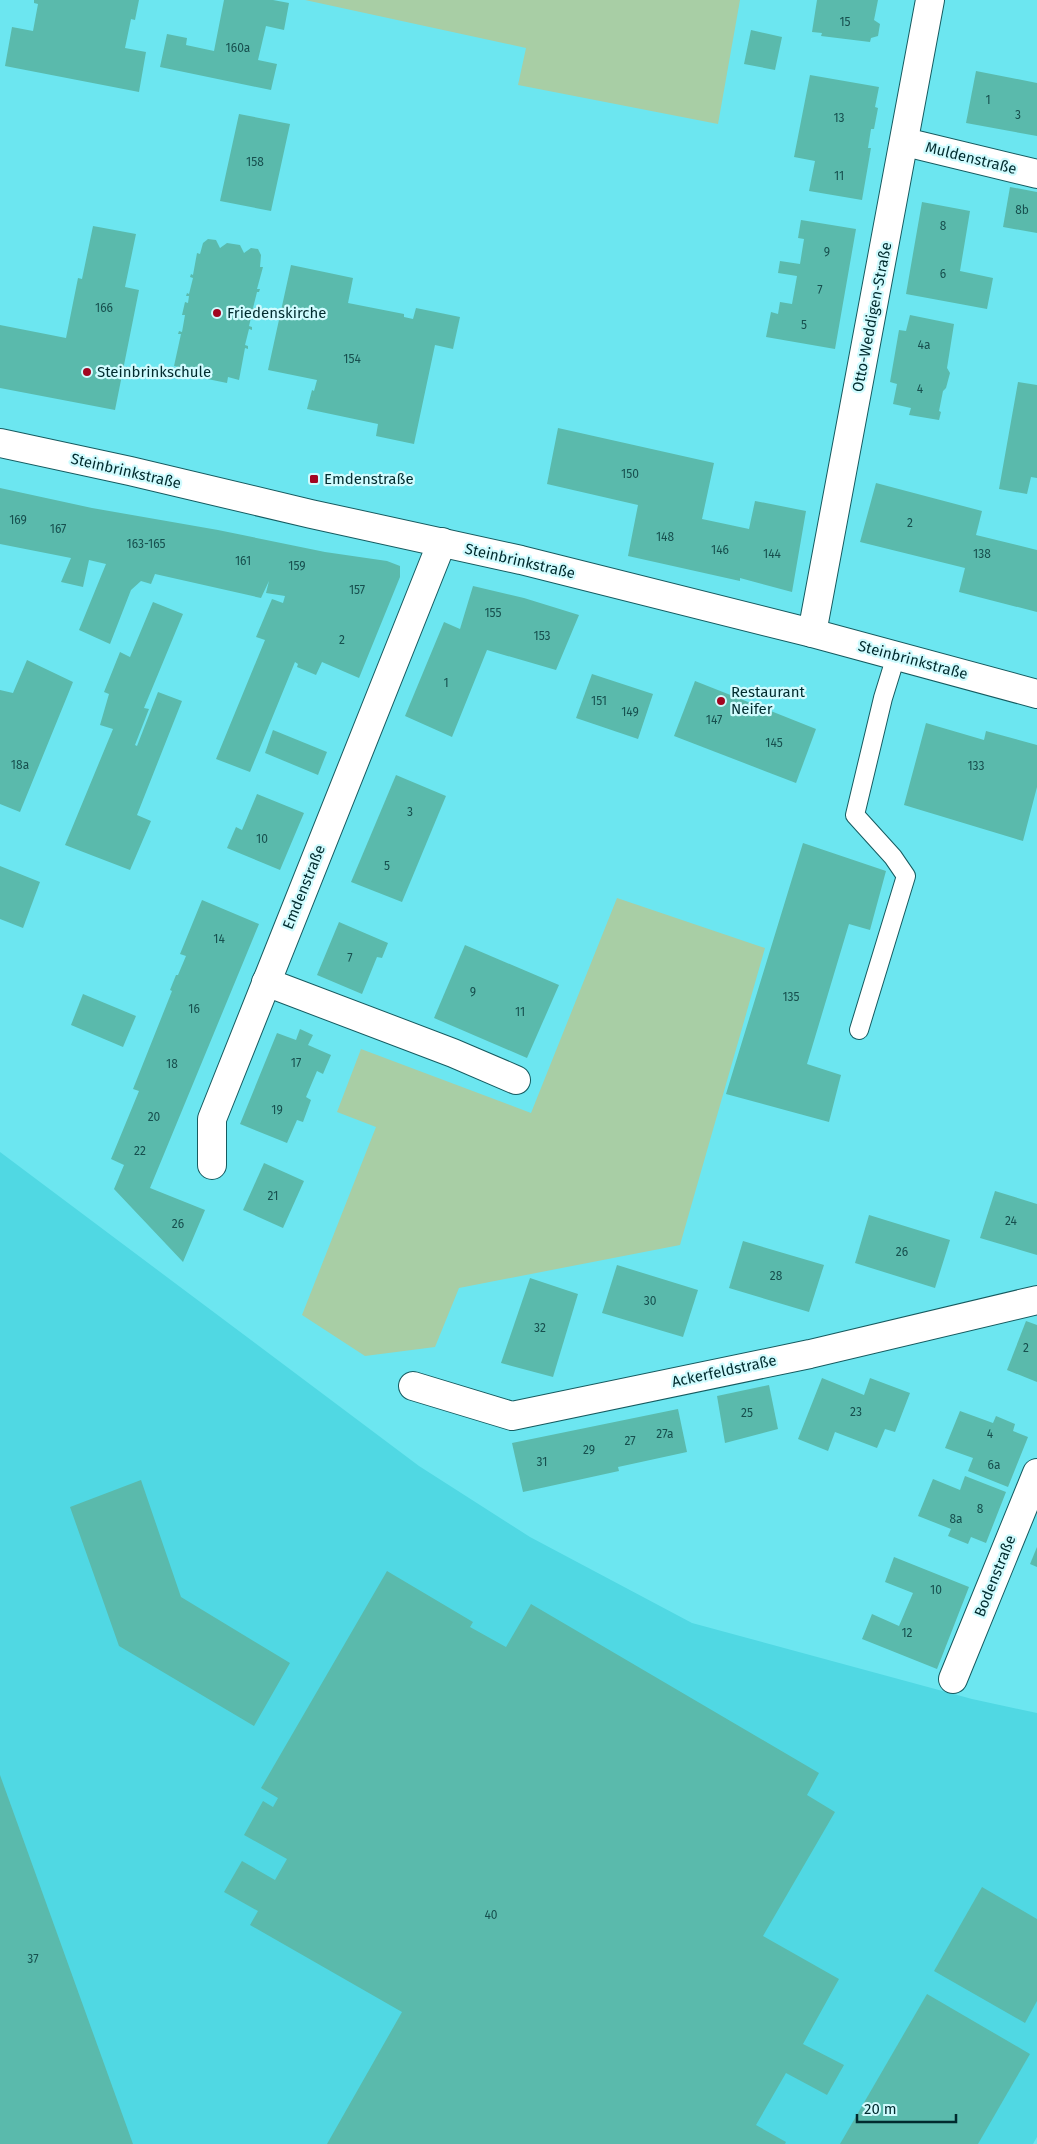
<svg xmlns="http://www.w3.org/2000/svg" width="1037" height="2144" font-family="'Fira Sans',sans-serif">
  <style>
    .built { fill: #50d8e3 }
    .green { fill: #a8cea5 }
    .building { fill: #5abaac }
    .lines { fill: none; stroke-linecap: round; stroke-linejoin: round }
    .lane-casing { stroke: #165b60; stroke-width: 20 }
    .street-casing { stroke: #165b60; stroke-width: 30 }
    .secondary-casing { stroke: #165b60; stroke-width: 30 }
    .lane { stroke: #fff; stroke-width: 18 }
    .street { stroke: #fff; stroke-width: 28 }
    .secondary { stroke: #fff; stroke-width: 28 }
    .poi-dot { fill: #a20520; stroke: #d0fbfe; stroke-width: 2 }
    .labels { text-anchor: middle; stroke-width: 4.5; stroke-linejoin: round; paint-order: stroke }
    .number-label { font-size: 12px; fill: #174f4e }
    .street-label { font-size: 15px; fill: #012b2e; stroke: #d0fbfe }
    .poi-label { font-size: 15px; fill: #012b2e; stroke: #d0fbfe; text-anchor: start }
  </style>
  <rect width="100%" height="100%" fill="#6ce6f0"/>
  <path class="built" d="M0,1152L419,1466L530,1537L692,1623L972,1699L1037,1713V2137L1033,2144H0Z"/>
  <g class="green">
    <path d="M305,0H740L718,124L518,85L526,48Z"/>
    <path d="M617,898L765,948L680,1245L459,1288L435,1347L365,1356L302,1315L376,1127L337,1112L361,1049L531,1113Z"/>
  </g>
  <g class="building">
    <path d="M34,0H139L135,20L131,19L125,48L146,52L139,92L5,66L12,27L33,31L38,4L34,3Z"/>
    <path d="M224,0H273L289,3L284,30L266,26L258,60L277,64L271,90L160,67L167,34L187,38L186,45L214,51Z"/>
    <path d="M817,0H878L874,20L880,24L878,36L871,38L870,42L821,36L822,33L812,32Z"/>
    <path d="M751,30L782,37L775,70L744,64Z"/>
    <path d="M976,71L1037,83V136L966,123Z"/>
    <path d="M810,75L879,87L875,107L878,108L874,129H871L868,148H871L862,200L809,191L815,161L794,157Z"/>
    <path d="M239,114L290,124L271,211L220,201Z"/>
    <path d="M1010,187L1037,192V233L1003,227Z"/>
    <path d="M922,202L970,211L960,271L993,278L987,309L906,294Z"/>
    <path d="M801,220L856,229L835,349L766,337L771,312L778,314L780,302L792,304L797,276L778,273L780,261L800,264L804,239L798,238Z"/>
    <path d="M93,226L136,234L125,287L139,290L115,410L0,388V325L66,338L78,278L82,279Z"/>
    <path d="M208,239L216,240L220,248L227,243L240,245L244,253L251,248L258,249L261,255L260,267H263L257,289H260L259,292H257L253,308H256L255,311L253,310L249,326L252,327V330L249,329L245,345L248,346V349L245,348L239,380L228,377L227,383L183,374L184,368L174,366L181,334H178L179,331L182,332L185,315H182L185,302L188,303L189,296H186L187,293L189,294L193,278L190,277L191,274L193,275L197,253L200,254L203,243Z"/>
    <path d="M291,265L353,278L348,303L404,314V317L413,319L416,308L460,317L453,349L435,345L414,444L376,436L378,424L307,409L312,390L314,391L317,380L268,370Z"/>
    <path d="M910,315L954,324L947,368L950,373L946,388L943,391L939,411L941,412L939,420L909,415L911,408L893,404L897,384L890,382L894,359L899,330L906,331Z"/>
    <path d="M1018,382L1037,385V478L1031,477L1027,494L999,489Z"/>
    <path d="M558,428L714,463L702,519L749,529L755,501L806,511L792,592L740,578V581L628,556L638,505L547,484Z"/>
    <path d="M876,483L982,511L976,535L1037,550V612L959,592L965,568L860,542Z"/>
    <path d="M0,488L92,508L218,530L325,552L387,561L400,566V577L359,678L322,662L316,675L297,667L298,664L295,662L250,772L216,759L265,640L256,637L272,599L283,603L285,596L266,593L269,581L261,598L155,574L151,584L141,581L131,590L110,644L79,630L106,564L89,560L83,587L61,582L71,558L0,544Z"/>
    <path d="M473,586L524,598L579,615L556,670L487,650L452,737L405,716L444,622L460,629Z"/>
    <path d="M153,602L183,614L144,708L149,709L135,745L137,746L158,692L182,701L137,815L151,821L130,870L65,845L113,729L100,725L109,694L104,692L120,652L130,657Z"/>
    <path d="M27,660L73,682L20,812L0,804V690L13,693Z"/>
    <path d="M592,674L653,694L638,739L576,718Z"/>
    <path d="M695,681L816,729L796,783L674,736Z"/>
    <path d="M926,723L984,740L986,731L1037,745V787L1023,841L904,805Z"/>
    <path d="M273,730L327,752L318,775L265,753Z"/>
    <path d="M396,775L446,796L402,902L351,882Z"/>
    <path d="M257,794L304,813L280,870L227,848L236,827L242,830Z"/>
    <path d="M803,843L886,871L870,930L849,924L807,1064L841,1075L829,1122L726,1094Z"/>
    <path d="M0,866L40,882L23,928L0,919Z"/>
    <path d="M202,900L259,924L150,1188L205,1210L183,1262L114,1189L124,1165L111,1159L139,1091L133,1089L172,991L170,990L176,975H178L186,956L180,954Z"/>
    <path d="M339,922L388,943L382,958L377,957L362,994L317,975Z"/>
    <path d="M465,945L559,985L527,1058L434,1018Z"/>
    <path d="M83,994L136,1016L123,1047L71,1025Z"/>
    <path d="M300,1029L313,1035L308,1045L331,1055L323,1074L317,1071L306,1097L311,1100L303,1122L297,1120L287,1143L240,1124L277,1033L296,1040Z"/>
    <path d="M264,1163L304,1181L283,1228L243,1210Z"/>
    <path d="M995,1191L1037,1204V1255L980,1238Z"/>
    <path d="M869,1215L950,1240L935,1288L855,1263Z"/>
    <path d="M743,1241L824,1265L809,1312L729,1288Z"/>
    <path d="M617,1265L698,1290L683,1337L602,1313Z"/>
    <path d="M530,1278L578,1294L553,1377L501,1363Z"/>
    <path d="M1026,1321L1037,1325V1382L1007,1370Z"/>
    <path d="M822,1378L864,1395L870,1378L910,1393L895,1432L885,1429L877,1448L835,1432L828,1451L798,1439Z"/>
    <path d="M769,1385L778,1429L725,1443L717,1396Z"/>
    <path d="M678,1409L687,1452L618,1467L619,1471L523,1492L512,1443Z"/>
    <path d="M960,1411L993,1423L996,1416L1015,1424L1013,1431L1028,1437L1008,1487L968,1471L973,1458L945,1448Z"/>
    <path d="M965,1476L1006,1492L986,1543L971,1537L968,1544L948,1536L951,1529L918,1516L933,1479L960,1490Z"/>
    <path d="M141,1480L181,1597L290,1663L254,1726L119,1646L70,1507Z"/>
    <path d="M1037,1547V1567L1030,1564Z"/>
    <path d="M894,1557L969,1587L937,1669L862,1639L872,1614L899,1626L913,1593L885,1582Z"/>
    <path d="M387,1571L473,1622L470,1627L506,1647L531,1604L819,1773L807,1795L835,1812L763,1936L839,1979L803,2044L844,2065L827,2095L786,2073L756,2125L786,2142L785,2144H327L402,2012L250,1925L258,1911L224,1892L242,1861L275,1880L287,1859L244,1835L263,1801L273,1807L278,1798L261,1788Z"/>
    <path d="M0,1775L133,2144H0Z"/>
    <path d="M982,1887L1037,1919V2001L1025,2023L934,1971Z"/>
    <path d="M927,1994L1030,2054L978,2144H840Z"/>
  </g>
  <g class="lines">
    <defs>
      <path id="lane" d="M859,1030L906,876L893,857L855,815L883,698L896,656"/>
      <g id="street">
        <path d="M905,142L1037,174"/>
        <path d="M812,633L930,0"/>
        <path d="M266,982L453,1053L516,1080"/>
        <path d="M212,1165V1119L442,542"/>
        <path d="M413,1386L512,1416L810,1354L1037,1300"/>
        <path d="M953,1679L1037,1473"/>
      </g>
      <path id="secondary" d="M0,443L130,471L311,514L521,560L812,633L1037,694"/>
    </defs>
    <use href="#lane" class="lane-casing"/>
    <use href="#street" class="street-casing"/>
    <use href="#secondary" class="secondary-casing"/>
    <use href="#lane" class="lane"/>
    <use href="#street" class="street"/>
    <use href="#secondary" class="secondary"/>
  </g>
  <g class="poi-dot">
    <circle cx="217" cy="313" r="5"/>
    <circle cx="87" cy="372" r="5"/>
    <rect x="309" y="474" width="10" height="10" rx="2.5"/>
    <circle cx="721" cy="701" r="5"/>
  </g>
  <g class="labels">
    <g class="number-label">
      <text x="845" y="26">15</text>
      <text x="238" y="52">160a</text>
      <text x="988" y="104">1</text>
      <text x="1018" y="119">3</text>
      <text x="839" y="122">13</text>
      <text x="255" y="166">158</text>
      <text x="839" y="180">11</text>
      <text x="1022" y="214">8b</text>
      <text x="943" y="230">8</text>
      <text x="827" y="256">9</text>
      <text x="943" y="278">6</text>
      <text x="820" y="294">7</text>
      <text x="104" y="312">166</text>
      <text x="804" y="329">5</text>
      <text x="924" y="349">4a</text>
      <text x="352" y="363">154</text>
      <text x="920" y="393">4</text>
      <text x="630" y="478">150</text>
      <text x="18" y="524">169</text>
      <text x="910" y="527">2</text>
      <text x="58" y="533">167</text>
      <text x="665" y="541">148</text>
      <text x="146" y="548">163-165</text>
      <text x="720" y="554">146</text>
      <text x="772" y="558">144</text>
      <text x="982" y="558">138</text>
      <text x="243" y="565">161</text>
      <text x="297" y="570">159</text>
      <text x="357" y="594">157</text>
      <text x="493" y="617">155</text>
      <text x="542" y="640">153</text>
      <text x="342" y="644">2</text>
      <text x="446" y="687">1</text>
      <text x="599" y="705">151</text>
      <text x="630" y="716">149</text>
      <text x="714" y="724">147</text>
      <text x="774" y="747">145</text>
      <text x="20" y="769">18a</text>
      <text x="976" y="770">133</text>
      <text x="410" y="816">3</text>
      <text x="262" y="843">10</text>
      <text x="387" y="870">5</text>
      <text x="219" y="943">14</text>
      <text x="350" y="962">7</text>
      <text x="473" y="996">9</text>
      <text x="791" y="1001">135</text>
      <text x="194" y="1013">16</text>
      <text x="520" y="1016">11</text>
      <text x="296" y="1067">17</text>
      <text x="172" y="1068">18</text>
      <text x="277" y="1114">19</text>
      <text x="154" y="1121">20</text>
      <text x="140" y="1155">22</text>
      <text x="273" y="1200">21</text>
      <text x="1011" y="1225">24</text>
      <text x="178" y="1228">26</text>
      <text x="902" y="1256">26</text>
      <text x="776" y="1280">28</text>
      <text x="650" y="1305">30</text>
      <text x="540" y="1332">32</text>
      <text x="1026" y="1352">2</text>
      <text x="856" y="1416">23</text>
      <text x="747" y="1417">25</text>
      <text x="665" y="1438">27a</text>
      <text x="990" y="1438">4</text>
      <text x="630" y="1445">27</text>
      <text x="589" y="1454">29</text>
      <text x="542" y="1466">31</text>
      <text x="994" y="1469">6a</text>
      <text x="980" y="1513">8</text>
      <text x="956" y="1523">8a</text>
      <text x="936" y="1594">10</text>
      <text x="907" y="1637">12</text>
      <text x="491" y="1919">40</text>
      <text x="33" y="1963">37</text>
    </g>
    <g class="street-label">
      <text transform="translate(971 158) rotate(14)" y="5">Muldenstraße</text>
      <text transform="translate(872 317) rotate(-79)" y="5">Otto-Weddigen-Straße</text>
      <text transform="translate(126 471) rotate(13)" y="5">Steinbrinkstraße</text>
      <text transform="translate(520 561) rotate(13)" y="5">Steinbrinkstraße</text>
      <text transform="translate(913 660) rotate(15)" y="5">Steinbrinkstraße</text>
      <text transform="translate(304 887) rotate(-68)" y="5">Emdenstraße</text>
      <text transform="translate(724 1371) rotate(-12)" y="5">Ackerfeldstraße</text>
      <text transform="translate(995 1576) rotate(-68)" y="5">Bodenstraße</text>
    </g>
    <g class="poi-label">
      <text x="227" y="318">Friedenskirche</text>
      <text x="97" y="377">Steinbrinkschule</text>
      <text x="324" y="484">Emdenstraße</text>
      <text x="731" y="697">Restaurant<tspan x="731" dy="17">Neifer</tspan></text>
    </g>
  </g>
  <path d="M857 2114v8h99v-8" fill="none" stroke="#012b2e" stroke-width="2.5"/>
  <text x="864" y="2114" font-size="15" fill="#012b2e" stroke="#d0fbfe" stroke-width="4" paint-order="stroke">20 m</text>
</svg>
